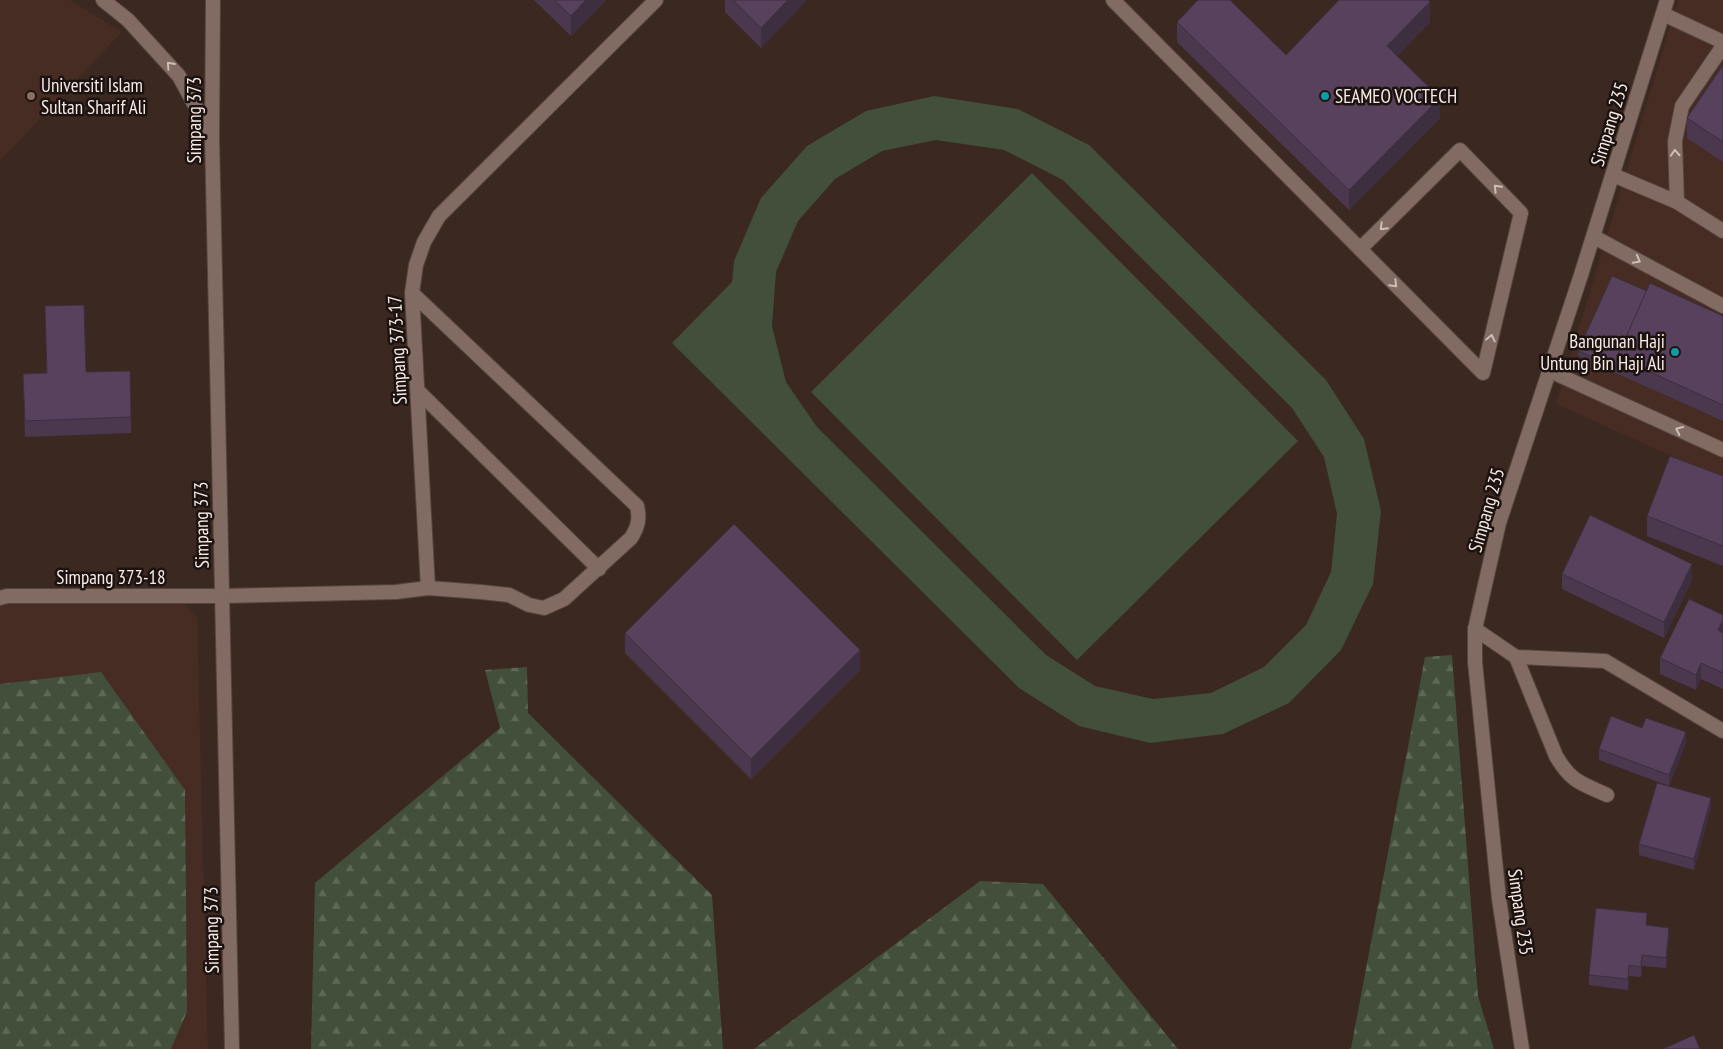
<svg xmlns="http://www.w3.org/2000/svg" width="1723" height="1049" font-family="'PT Sans Narrow',sans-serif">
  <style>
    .built { fill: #462c22 }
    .forest { fill: url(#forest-firs) }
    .garden { fill: #414f3b; fill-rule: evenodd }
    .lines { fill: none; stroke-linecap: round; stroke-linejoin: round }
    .service-casing { stroke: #55453f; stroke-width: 16 }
    .minor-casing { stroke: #55453f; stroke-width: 16 }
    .tertiary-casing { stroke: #55453f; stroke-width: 16 }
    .service { stroke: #826b63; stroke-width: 14 }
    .minor { stroke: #826b63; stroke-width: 14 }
    .tertiary { stroke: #826b63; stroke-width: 14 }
    .wall { fill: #4b384f }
    .shaded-wall { fill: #3d2e40 }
    .building { fill: #57415c; stroke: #3d2e40 }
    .oneway { stroke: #cfbeb8 }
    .education-dot { fill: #8d6e63; stroke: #1c1310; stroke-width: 2 }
    .culture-dot { fill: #0f9aa8; stroke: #1c1310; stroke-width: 2 }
    .labels { text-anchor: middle; stroke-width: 5; stroke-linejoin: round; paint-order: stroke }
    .poi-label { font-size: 19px; fill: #f8ebe6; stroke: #1c1310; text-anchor: start }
    .street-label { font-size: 19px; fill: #f8ebe6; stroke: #1c1310 }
  </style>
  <defs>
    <pattern id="forest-firs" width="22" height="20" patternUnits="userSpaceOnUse" patternTransform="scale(1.25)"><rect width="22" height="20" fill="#414f3b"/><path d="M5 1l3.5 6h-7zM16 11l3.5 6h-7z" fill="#5d6857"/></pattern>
  </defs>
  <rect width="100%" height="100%" fill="#3b2821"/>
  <g class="built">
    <path d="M0,0H70L122,32L0,161Z"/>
    <path d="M1678,0H1723V479L1556,404Z"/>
    <path d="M179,598L197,618L208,1049H0V601Z"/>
  </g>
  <g class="forest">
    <path d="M1452,655L1478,996L1494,1049H1349L1351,1048L1425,657Z"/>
    <path d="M527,667L528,713L712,895L723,1049H311L315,883L500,728L485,670Z"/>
    <path d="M101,672L185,790L187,1012L171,1049H0V684Z"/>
    <path d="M980,881L1043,884L1178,1049H754Z"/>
  </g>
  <g class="garden">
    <path d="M934,96L1018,109L1089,145L1326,380L1364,439L1381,511L1373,584L1341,650L1289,703L1223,734L1150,743L1079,726L1019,688L672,343L732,282L734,261L761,198L807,146L866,111ZM936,140L1004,150L1063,180L1292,408L1324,457L1337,514L1331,572L1306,625L1264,667L1211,693L1153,699L1095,686L1046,655L817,427L786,382L772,326L776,272L798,221L835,179L882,151Z"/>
    <path d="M1032,173L1298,441L1077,660L811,392Z"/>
  </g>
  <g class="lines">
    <defs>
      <g id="service">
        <path d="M1113,0L1483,373L1521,213L1460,150L1360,249"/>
        <path d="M1663,14L1723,42"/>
        <path d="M1613,175L1677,202L1723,231"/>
        <path d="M1677,202L1675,141L1682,106L1723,46"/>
        <path d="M1594,237L1723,306"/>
        <path d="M1550,371L1723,450"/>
        <path d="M418,391L599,569"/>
        <path d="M428,588L412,293L416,265L424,242L439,216L656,0"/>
        <path d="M222,596L396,592L428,588L481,592L509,595L529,605L544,608L564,599L631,538C638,527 640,519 637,506L412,293"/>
        <path d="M1516,657L1556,756C1571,782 1581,783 1607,795"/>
      </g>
      <g id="minor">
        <path d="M213,0L212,137L232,1049"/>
        <path d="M0,598L7,596H222"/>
        <path d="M1475,629L1516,657L1605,661L1723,731"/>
        <path d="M1522,1049L1499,899L1475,662V629L1499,523L1581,275L1667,0"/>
      </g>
      <path id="tertiary" d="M103,0L128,20L179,76L212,137"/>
    </defs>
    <use href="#service" class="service-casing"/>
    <use href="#minor" class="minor-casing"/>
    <use href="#tertiary" class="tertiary-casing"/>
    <use href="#service" class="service"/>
    <use href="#minor" class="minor"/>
    <use href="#tertiary" class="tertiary"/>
  </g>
  <g class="wall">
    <path d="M534,0H606L571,36Z"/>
    <path d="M725,0H807L761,48L725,12Z"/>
    <path d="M1177,22L1286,55L1430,22L1397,56L1440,118L1349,210L1177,42Z"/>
    <path d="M1723,65V162L1687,138V118Z"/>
    <path d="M1647,291L1723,316V421L1578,356V351Z"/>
    <path d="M45,306L86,372L131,417V433L25,437L23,374L47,373Z"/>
    <path d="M1723,476V566L1647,536V516Z"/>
    <path d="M1562,574L1692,580L1664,638L1562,589Z"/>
    <path d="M1723,615V689L1701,679L1696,690L1660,674V658Z"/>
    <path d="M625,633L860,670L751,779L625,653Z"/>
    <path d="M1642,728L1686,743L1669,786L1599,760V749Z"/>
    <path d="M1711,808L1694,870L1639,855V844Z"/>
    <path d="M1647,925L1669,938L1666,968L1642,966L1641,977L1629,976L1628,990L1589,985V975Z"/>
  </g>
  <g class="shaded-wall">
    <path d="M586,0H606L571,36V16Z"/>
    <path d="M788,0H807L761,48V28Z"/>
    <path d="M1430,2V22L1387,66V46Z"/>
    <path d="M1440,98V118L1349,210V190Z"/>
    <path d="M1692,564V580L1664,638V622Z"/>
    <path d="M1723,620V635L1718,630Z"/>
    <path d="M860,650V670L751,779V759Z"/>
    <path d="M1701,663V679L1696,690V675Z"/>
    <path d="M1686,732V743L1669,786V775Z"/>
    <path d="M1711,798V808L1694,870V859Z"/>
    <path d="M1669,928V938L1666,968V958Z"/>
    <path d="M1642,955V966L1641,977V967Z"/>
    <path d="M1629,965V976L1628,990V979Z"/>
  </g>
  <g class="building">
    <path d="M554,0H586L571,16Z"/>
    <path d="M733,0H788L761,28Z"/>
    <path d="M1198,0H1230L1286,55L1339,0H1428L1430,2L1387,46L1440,98L1349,190L1177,22Z"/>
    <path d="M1723,65V142L1687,118Z"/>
    <path d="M1612,276L1647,291L1617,357V367L1578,351Z"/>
    <path d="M1650,283L1723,316V405L1617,357Z"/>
    <path d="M84,305L86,372L130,371L131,417L25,421L23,374L47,373L45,306Z"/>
    <path d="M1670,456L1723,476V546L1647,516Z"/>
    <path d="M1590,515L1692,564L1664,622L1562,574Z"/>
    <path d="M734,524L860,650L751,759L625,633Z"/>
    <path d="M1689,599L1723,615V620L1718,630L1723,633V673L1701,663L1696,675L1660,658Z"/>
    <path d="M1611,716L1642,728L1646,718L1686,732L1669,775L1599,749Z"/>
    <path d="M1657,783L1711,798L1694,859L1639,844Z"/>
    <path d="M1596,908L1647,913L1646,925L1669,928L1666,958L1642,955L1641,967L1629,965L1628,979L1589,975Z"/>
    <path d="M1694,1035L1700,1049H1663Z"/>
  </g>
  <defs><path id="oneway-chevron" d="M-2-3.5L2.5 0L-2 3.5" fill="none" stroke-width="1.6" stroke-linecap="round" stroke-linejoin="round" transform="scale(1.25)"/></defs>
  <g class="oneway">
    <use href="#oneway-chevron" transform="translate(170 65) rotate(-132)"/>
    <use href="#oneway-chevron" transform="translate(1675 153) rotate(-93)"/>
    <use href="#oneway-chevron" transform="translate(1497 188) rotate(-134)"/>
    <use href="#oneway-chevron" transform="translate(1383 227) rotate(135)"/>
    <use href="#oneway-chevron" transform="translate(1637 260) rotate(28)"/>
    <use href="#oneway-chevron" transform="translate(1394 284) rotate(45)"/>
    <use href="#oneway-chevron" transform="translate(1491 338) rotate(-77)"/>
    <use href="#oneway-chevron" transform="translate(1679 430) rotate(-155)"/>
  </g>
  <circle class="education-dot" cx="31" cy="96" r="5"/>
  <g class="culture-dot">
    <circle cx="1325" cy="96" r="5"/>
    <circle cx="1675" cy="352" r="5"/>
  </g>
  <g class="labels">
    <g class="poi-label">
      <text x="41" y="92">Universiti Islam<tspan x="41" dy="22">Sultan Sharif Ali</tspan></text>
      <text x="1335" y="103">SEAMEO VOCTECH</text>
      <text x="1665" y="348" text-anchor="end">Bangunan Haji<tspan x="1665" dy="22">Untung Bin Haji Ali</tspan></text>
    </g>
    <g class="street-label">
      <text transform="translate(194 120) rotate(-90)" y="7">Simpang 373</text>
      <text transform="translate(1609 124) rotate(-73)" y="7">Simpang 235</text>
      <text transform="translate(397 350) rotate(-93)" y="7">Simpang 373-17</text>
      <text transform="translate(1486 510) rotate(-74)" y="7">Simpang 235</text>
      <text transform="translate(201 525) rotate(-91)" y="7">Simpang 373</text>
      <text x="111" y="584">Simpang 373-18</text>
      <text transform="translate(1521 912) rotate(82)" y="7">Simpang 235</text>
      <text transform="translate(211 930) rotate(-91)" y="7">Simpang 373</text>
    </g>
  </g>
</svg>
